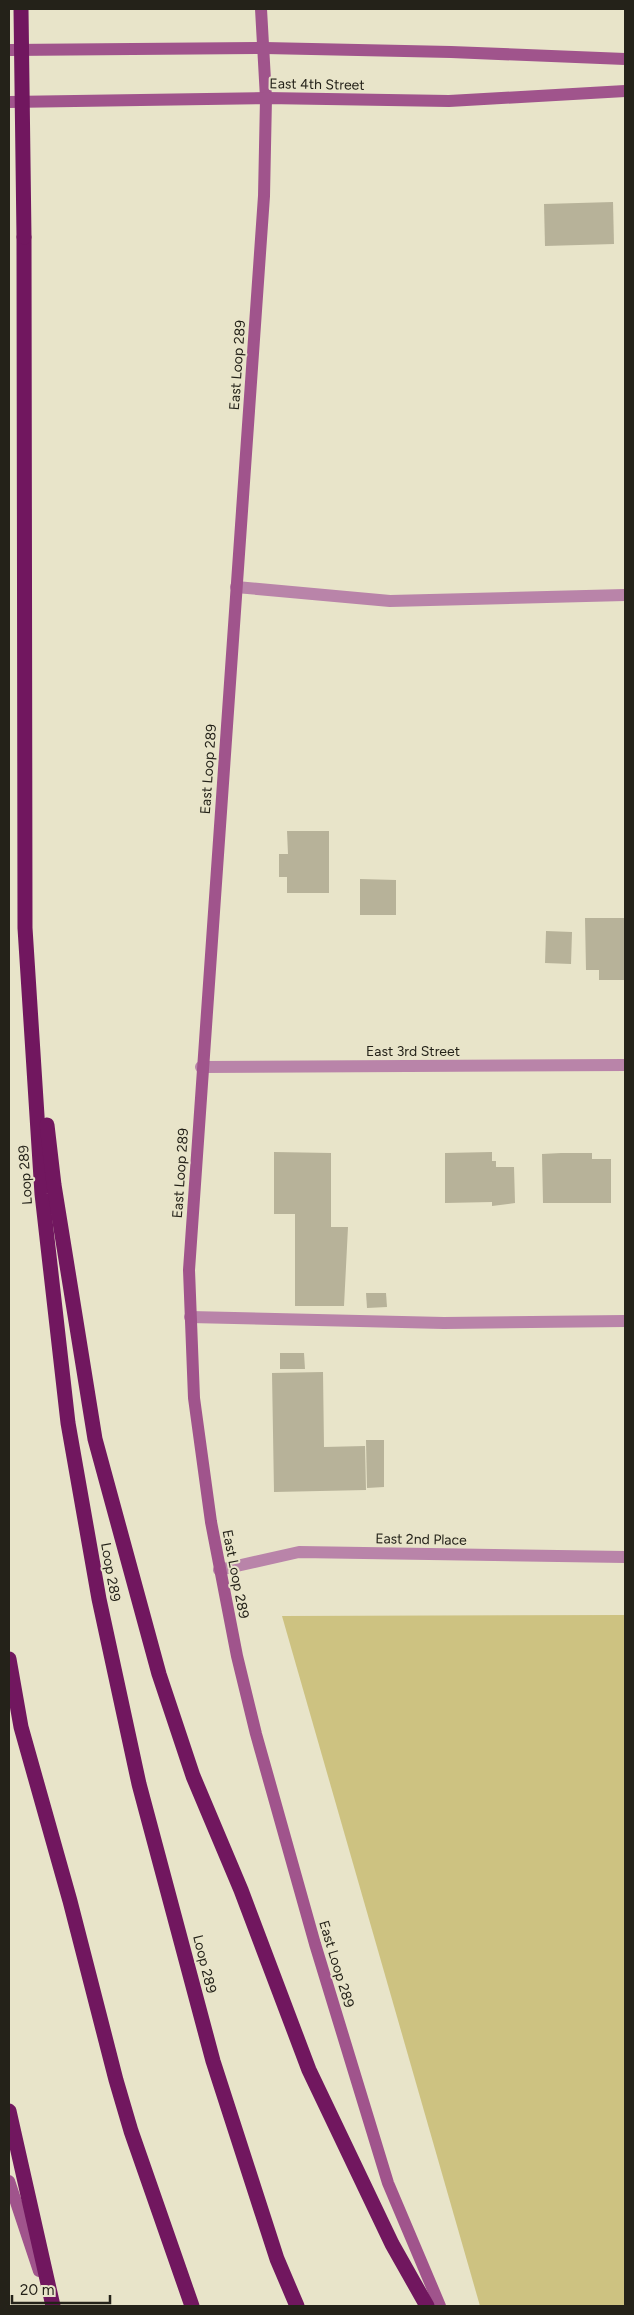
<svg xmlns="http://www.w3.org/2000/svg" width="634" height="2315" font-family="Figtree,sans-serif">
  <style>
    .green { fill: #cdc281 }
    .building { fill: #b7b299 }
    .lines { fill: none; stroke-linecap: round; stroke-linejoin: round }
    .lane { stroke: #b984a9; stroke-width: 12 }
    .street { stroke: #b984a9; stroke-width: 12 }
    .secondary { stroke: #a0548c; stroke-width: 12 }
    .highway { stroke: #71175f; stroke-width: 15 }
    .highway-bridge { stroke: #71175f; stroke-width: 15 }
    .labels { text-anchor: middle; stroke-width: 4; stroke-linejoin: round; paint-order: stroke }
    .street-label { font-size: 14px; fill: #242219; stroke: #e8e4c9 }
  </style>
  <rect width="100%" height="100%" fill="#e8e4c9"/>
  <path class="green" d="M625,1615V2306H480L282,1616Z"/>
  <g class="building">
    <path d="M613,202L614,244L545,246L544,204Z"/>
    <path d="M287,831H329V893H287V877H279V854H288Z"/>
    <path d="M360,879L396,880V915H360Z"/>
    <path d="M585,918H625V980H599V970H586Z"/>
    <path d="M546,931L572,932L571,964L545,963Z"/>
    <path d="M274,1152L331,1153V1227H348L344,1306H295V1214H274Z"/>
    <path d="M492,1152V1161H496V1167H514L515,1203L492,1206V1202L445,1203V1153Z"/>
    <path d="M561,1153H592V1159H611V1203H543L542,1154Z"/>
    <path d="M366,1293H386L387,1307L367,1308Z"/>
    <path d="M280,1353H304L305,1369H280Z"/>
    <path d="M323,1372L324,1447L365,1446L366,1490L274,1492L272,1373Z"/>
    <path d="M366,1440H384V1487L367,1488Z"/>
  </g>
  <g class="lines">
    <g class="lane">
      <path d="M236,587L390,601L625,595"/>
      <path d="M190,1317L444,1323L625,1321"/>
    </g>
    <g class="street">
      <path d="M201,1067L625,1065"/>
      <path d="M219,1570L299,1552L625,1557"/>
    </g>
    <g class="secondary">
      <path d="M261,9L266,98L264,196L189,1270L194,1398L211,1522L237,1656L256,1734L315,1944L388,2183L440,2306"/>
      <path d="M9,50L265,48L451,52L625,59"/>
      <path d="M9,102L266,98L449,101L625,91"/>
      <path d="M9,2181L39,2271"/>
    </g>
    <g class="highway">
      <path d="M24,237L25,928L42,1194L68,1423L99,1599L139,1784L213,2061L277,2259L297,2306"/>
      <path d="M47,1125L54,1185L95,1439L159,1674L193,1776L241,1890L309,2070L392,2244L427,2306"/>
      <path d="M9,1659L21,1727L70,1901L116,2080L131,2131L192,2306"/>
      <path d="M9,2111L53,2306"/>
    </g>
    <path class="highway-bridge" d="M21,9L24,237"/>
  </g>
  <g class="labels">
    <g class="street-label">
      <text transform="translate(317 84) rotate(1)" y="5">East 4th Street</text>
      <text transform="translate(237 365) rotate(-86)" y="5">East Loop 289</text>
      <text transform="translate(208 769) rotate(-86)" y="5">East Loop 289</text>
      <text x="413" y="1056">East 3rd Street</text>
      <text transform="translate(180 1173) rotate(-86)" y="5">East Loop 289</text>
      <text transform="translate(25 1175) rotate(-94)" y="5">Loop 289</text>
      <text transform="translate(421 1539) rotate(1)" y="5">East 2nd Place</text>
      <text transform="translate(111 1572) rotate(80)" y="5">Loop 289</text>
      <text transform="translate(236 1574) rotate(79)" y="5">East Loop 289</text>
      <text transform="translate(205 1964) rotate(76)" y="5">Loop 289</text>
      <text transform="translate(337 1964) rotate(73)" y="5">East Loop 289</text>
    </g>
  </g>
  <rect width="634" height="2315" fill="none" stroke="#242219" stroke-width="20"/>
  <path d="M12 2295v8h98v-8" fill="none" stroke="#242219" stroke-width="2.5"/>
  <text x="20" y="2295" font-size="15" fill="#242219" stroke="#e8e4c9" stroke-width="4" paint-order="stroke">20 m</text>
</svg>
